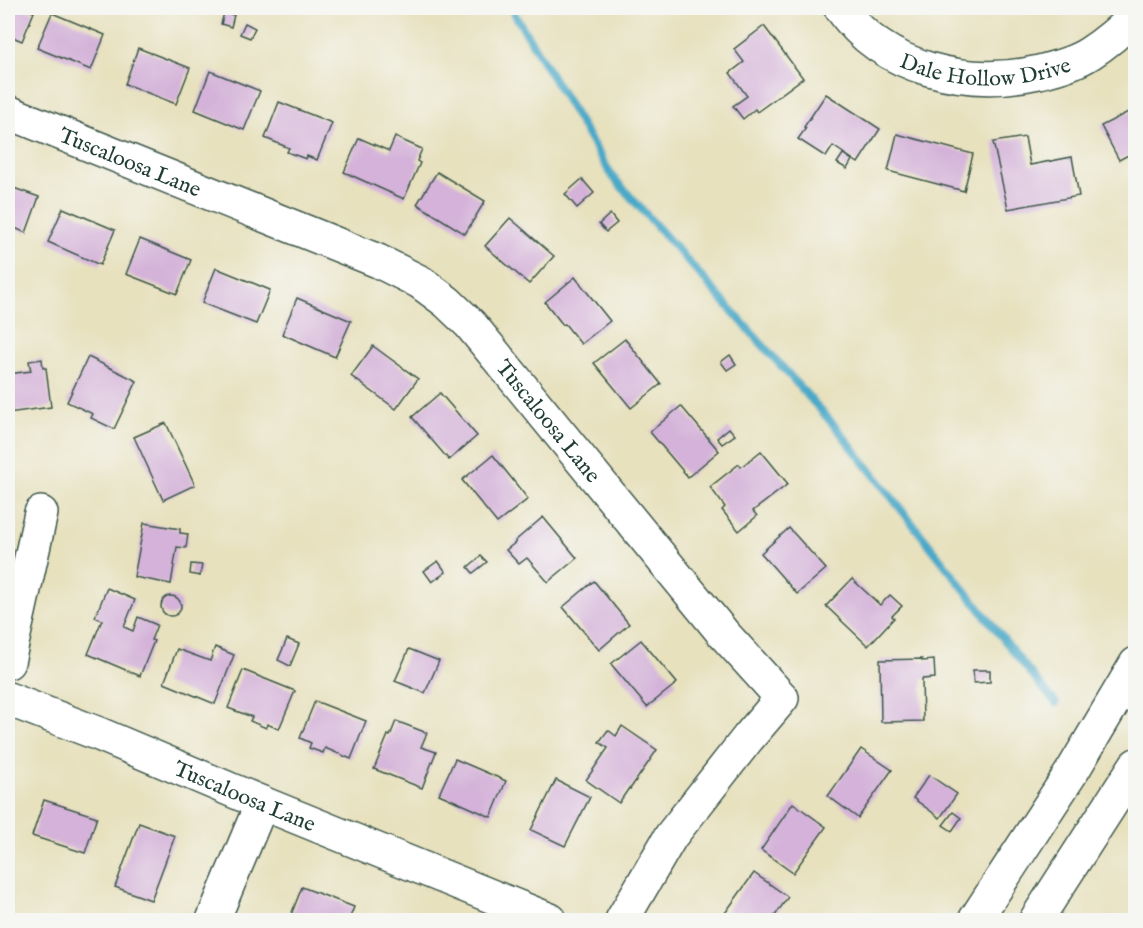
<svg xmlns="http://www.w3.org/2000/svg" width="1143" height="928" font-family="'IM FELL English',serif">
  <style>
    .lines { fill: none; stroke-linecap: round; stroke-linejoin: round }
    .stream { stroke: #48a9c7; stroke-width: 8 }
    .building { fill: #d4b2d9 }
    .minor-casing { stroke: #3d5649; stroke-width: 36 }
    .major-casing { stroke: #3d5649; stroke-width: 36 }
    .minor { stroke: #fff; stroke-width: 33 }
    .major { stroke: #fff; stroke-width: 33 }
    .labels { text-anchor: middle; stroke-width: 5; stroke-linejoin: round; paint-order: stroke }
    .street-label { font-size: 22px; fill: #1f3d34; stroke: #f6f6f2 }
  </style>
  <rect width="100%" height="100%" fill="#f6f6f2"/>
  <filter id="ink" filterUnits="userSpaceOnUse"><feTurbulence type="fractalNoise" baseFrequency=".0167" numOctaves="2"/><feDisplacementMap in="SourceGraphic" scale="12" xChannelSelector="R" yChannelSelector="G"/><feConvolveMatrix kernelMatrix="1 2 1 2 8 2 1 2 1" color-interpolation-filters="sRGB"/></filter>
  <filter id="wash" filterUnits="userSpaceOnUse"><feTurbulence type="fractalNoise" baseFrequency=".008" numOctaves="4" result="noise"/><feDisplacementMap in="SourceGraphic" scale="24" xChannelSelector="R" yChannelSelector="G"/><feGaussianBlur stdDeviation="1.35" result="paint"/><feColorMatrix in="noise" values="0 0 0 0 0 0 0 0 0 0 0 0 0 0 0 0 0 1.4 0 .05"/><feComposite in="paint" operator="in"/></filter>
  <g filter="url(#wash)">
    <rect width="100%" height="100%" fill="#e7e1be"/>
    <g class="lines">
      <path class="stream" d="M511,8L612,176L840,432L1040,685L1056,703"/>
    </g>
    <g id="blocks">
      <g class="building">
        <path d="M8,8H23L34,12L22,41L8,35Z"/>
        <path d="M52,13L105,35L91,70L37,48Z"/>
        <path d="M224,13L234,15L231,27L221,24Z"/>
        <path d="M245,23L255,28L250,38L240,34Z"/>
        <path d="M764,26L803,78L757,112L755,109L743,119L733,106L747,96L730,73L744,62L734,49Z"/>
        <path d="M138,48L190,68L176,104L125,84Z"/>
        <path d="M210,71L260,91L244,130L195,110Z"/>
        <path d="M826,94L880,129L858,163L833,146L826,157L798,139L806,128L804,127Z"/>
        <path d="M279,102L332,123L317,160L307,156L306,159L287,152L289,148L265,138Z"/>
        <path d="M1136,108V151L1119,160L1101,126Z"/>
        <path d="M897,134L973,154L964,191L888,171Z"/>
        <path d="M395,137L422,149L417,161L420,163L404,199L344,172L359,138L389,151Z"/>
        <path d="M1025,137L1030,165L1072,157L1079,196L1008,209L993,142Z"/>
        <path d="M843,154L852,160L847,169L837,163Z"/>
        <path d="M437,172L485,201L465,234L417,204Z"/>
        <path d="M582,179L594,193L577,208L565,194Z"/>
        <path d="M8,186L39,197L26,233L8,225Z"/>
        <path d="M63,208L115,230L100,265L48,242Z"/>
        <path d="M610,214L617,223L606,232L599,224Z"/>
        <path d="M510,218L554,256L529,284L485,246Z"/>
        <path d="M140,239L191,260L177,294L126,274Z"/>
        <path d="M216,268L270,290L256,324L202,303Z"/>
        <path d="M575,277L610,321L581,344L565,324L563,325L545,302Z"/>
        <path d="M297,298L351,321L335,357L282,334Z"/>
        <path d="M625,339L661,384L631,408L594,363Z"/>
        <path d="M373,346L418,379L396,409L351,376Z"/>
        <path d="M730,355L736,364L727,370L721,362Z"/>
        <path d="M88,357L137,381L114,429L91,418L93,414L67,402Z"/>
        <path d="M42,359L43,368H46L51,407L8,413V374L31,371L29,361Z"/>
        <path d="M440,393L477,436L449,460L412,417Z"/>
        <path d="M681,406L719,451L688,477L650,432Z"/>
        <path d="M166,423L195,485L163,500L134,437Z"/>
        <path d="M729,428L735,435L722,444L717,438Z"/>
        <path d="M761,451L788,484L753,511L757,516L739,531L722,510L725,507L710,487L739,464L741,467Z"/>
        <path d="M493,455L528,499L497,523L462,480Z"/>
        <path d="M543,517L577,558L548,582L527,558L519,564L506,550L516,542L515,541Z"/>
        <path d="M144,523L180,529V533L188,534L186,548L177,547L171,584L134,577Z"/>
        <path d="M789,528L826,569L797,594L761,553Z"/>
        <path d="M481,556L487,562L473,573L468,567Z"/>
        <path d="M438,561L446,572L432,582L424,571Z"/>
        <path d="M191,564L202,565L200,576L190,574Z"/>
        <path d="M852,579L880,605L890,595L902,606L892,616L894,618L868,646L826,606Z"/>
        <path d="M594,581L629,624L599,650L563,607Z"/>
        <path d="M107,588L135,600L124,627L133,631L138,617L157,625L151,640L154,641L140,676L88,654L102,620L95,617Z"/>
        <circle cx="171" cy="606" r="10"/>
        <path d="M287,639L299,644L290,666L278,660Z"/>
        <path d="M641,640L677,683L647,707L611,664Z"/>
        <path d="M215,647L234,655L215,704L164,683L177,649L210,661Z"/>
        <path d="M409,649L439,661L425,693L395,681Z"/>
        <path d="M922,659V661L934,660L935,678L922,679L923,721L881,722L880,660Z"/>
        <path d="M243,670L295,691L279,729L267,724L266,728L250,721L252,717L228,708Z"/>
        <path d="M973,670H990V682L974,683Z"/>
        <path d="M315,701L366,721L351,759L325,748L323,753L309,748L311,743L300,738Z"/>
        <path d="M396,721L427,733L421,747L436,752L422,788L374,769L388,735L390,736Z"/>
        <path d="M622,726L657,750L630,789L629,788L619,803L586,780L608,748L599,742L608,730L616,736Z"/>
        <path d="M861,749L892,770L858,818L828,796Z"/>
        <path d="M455,759L506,781L491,817L439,794Z"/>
        <path d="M929,775L957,794L940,818L913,798Z"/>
        <path d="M556,780L590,797L565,846L531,830Z"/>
        <path d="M44,800L97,817L85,853L32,836Z"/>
        <path d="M793,803L826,827L793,873L761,850Z"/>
        <path d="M953,812L961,818L952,831L943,825Z"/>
        <path d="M139,823L175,836L151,900L115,887Z"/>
        <path d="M754,873L788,897L772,920H720Z"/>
        <path d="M302,887L354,907L349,920H289Z"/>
      </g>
    </g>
  </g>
  <g filter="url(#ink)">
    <use href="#blocks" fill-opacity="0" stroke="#3d5649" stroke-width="1.5"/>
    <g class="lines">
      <defs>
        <g id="minor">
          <path id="s1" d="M841,8C884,70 968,88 1039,72C1056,68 1075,63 1090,53C1104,44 1124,27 1136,15"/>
          <path id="s2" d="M8,112L378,261L420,282L447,302L470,324L723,633L782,698L748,738L671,836L622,920"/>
          <path d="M8,662L41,513"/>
          <path id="s3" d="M8,699L99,734L262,803L550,920"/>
          <path d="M213,920L262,803"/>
        </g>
        <g id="major">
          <path d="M975,920L1073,770L1136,664"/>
          <path d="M1036,920L1136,765"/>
        </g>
      </defs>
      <use href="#minor" class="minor-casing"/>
      <use href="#major" class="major-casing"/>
      <use href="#minor" class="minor"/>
      <use href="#major" class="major"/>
    </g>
  </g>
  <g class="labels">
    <g class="street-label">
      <text dy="8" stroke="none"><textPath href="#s1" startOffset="166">Dale Hollow Drive</textPath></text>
      <text dy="8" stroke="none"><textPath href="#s2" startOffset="132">Tuscaloosa Lane</textPath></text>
      <text dy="8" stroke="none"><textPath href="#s2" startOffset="636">Tuscaloosa Lane</textPath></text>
      <text dy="8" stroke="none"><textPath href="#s3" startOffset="256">Tuscaloosa Lane</textPath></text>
    </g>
  </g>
  <rect width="1143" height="928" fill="none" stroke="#f6f6f2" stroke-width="30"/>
</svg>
